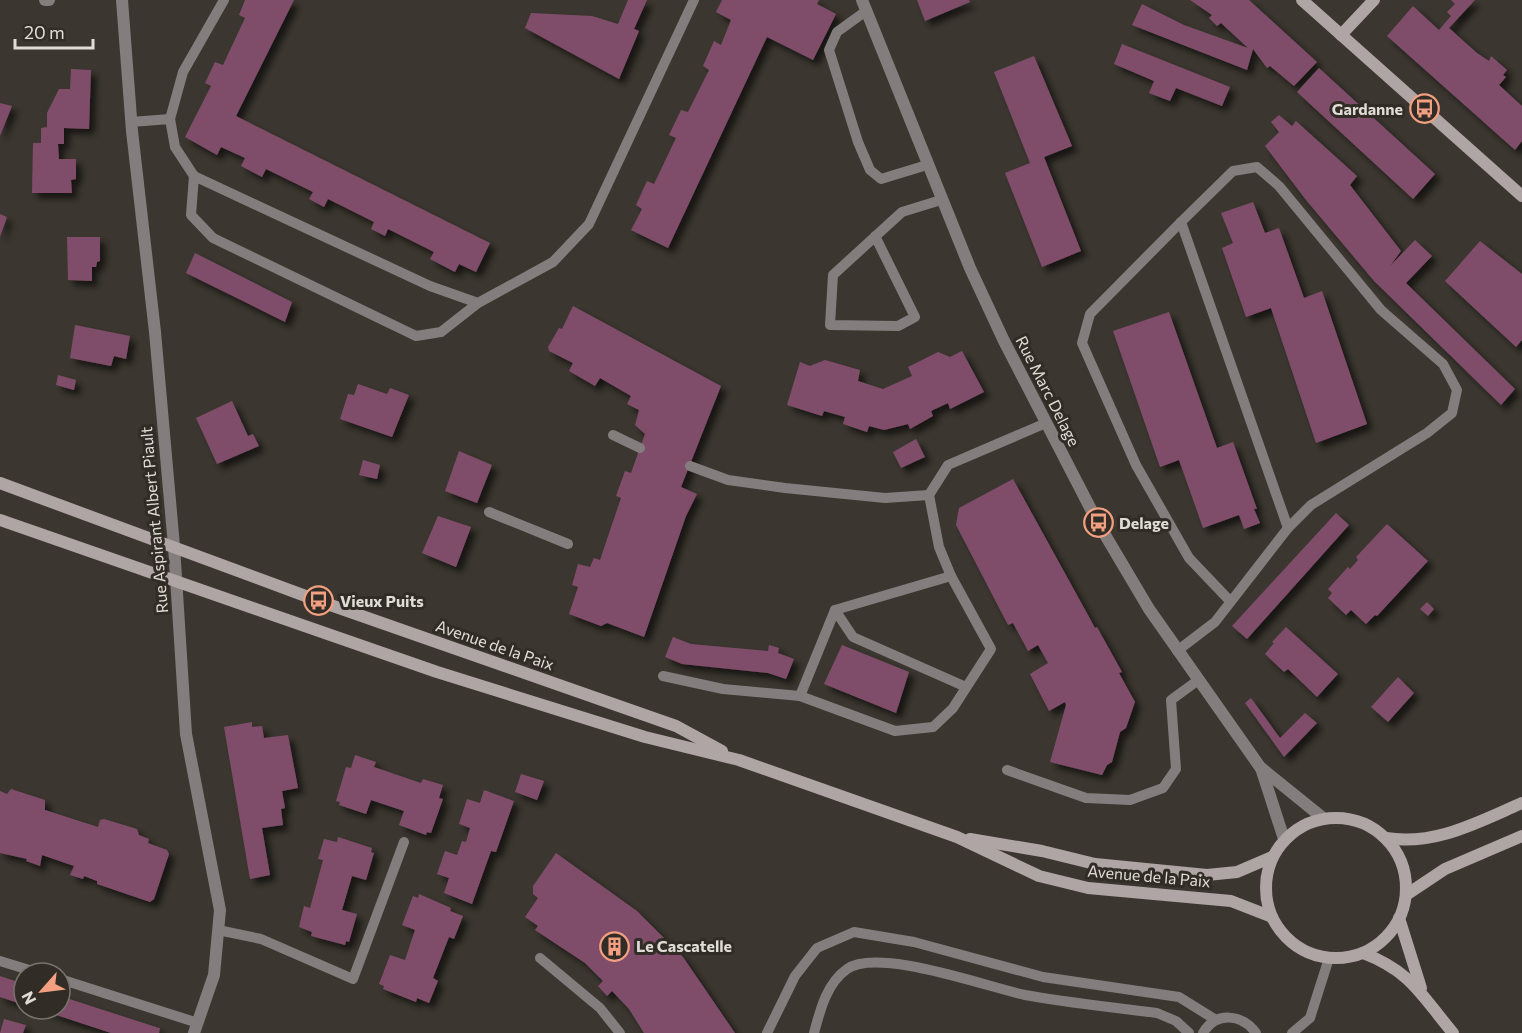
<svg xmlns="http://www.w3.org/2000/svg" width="1522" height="1033" font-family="Commissioner,sans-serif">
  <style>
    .building { fill: #7f4e6a; filter: url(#shadow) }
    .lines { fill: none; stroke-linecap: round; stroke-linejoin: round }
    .lane { stroke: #837e7d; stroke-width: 10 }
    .street { stroke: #837e7d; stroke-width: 12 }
    .secondary { stroke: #aea5a4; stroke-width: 12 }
    .labels { text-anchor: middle; stroke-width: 6; stroke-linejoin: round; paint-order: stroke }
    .poi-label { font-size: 16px; font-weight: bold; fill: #e0ddd8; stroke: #312c25; text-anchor: start }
    .street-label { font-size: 16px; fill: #e0ddd8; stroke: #312c25 }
  </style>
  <defs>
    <filter id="shadow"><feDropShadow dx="5.5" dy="5.5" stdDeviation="3" flood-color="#0009"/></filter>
  </defs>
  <rect width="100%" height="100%" fill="#3b362f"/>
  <g class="building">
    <path d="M245,0H294L236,116L490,243L476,272L459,264L455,272L430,259L434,252L388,229L385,236L371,229L374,222L328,199L324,207L309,199L313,192L266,169L262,177L241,166L245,158L221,147L217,155L185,137L211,86L205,83L215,62L223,65L245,18L239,15Z"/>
    <path d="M628,0H647L634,29L639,31L619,79L525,28L531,13L592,16L618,24Z"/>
    <path d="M722,0H819L817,4L836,14L813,60L767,37L668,248L631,230L642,209L636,205L647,181L654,184L676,138L669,135L681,110L688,112L709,70L703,66L714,41L721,45L731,20L716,12Z"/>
    <path d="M917,0H969L970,2L925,21Z"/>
    <path d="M1190,0H1249L1317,62L1294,86L1270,66L1267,68L1253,49L1247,70L1132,25L1142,4L1184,25L1248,48L1221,23L1217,26L1209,18L1212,15Z"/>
    <path d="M1451,0H1475L1449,28L1477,53L1489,61L1491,56L1507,70L1503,75L1506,77L1499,85L1522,106V141L1515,150L1387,36L1413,6L1439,30L1451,16L1447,12L1455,4Z"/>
    <path d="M1122,44L1230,87L1222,106L1176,88L1170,101L1149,93L1154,81L1114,64Z"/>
    <path d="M1034,56L1072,146L1044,157L1081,251L1042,267L1005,173L1030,163L994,72Z"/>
    <path d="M1319,68L1435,174L1413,199L1297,92Z"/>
    <path d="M71,69L91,70L89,129L64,128V144H58L59,159H76V179L71,180L72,193H32L33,143H41V128L47,127V113L59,89H70Z"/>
    <path d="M0,103L12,106L0,136Z"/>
    <path d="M1279,115L1292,126L1296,121L1357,176L1350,185L1401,251L1390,266L1415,240L1432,256L1406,283L1515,389L1501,405L1374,281L1306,200L1265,146L1279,132L1271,122Z"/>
    <path d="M1253,202L1265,233L1279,228L1304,298L1322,291L1367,424L1316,443L1271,308L1246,317L1222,248L1233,243L1221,213Z"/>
    <path d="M0,214L7,217L0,237Z"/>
    <path d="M67,237H100V261L97,262L96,267H92V281L68,280Z"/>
    <path d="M1480,241L1522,274V340L1516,347L1445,281Z"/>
    <path d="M195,253L292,302L285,322L186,273Z"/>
    <path d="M573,306L721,386L681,487L697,494L686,516L644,637L607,623L601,626L569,614L578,587L572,585L578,564L590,567L594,558L600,560L621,498L616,496L625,471L631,473L645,434L635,425L639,410L627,404L631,396L600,378L595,386L569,371L573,363L549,351L548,347L559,328L562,329Z"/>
    <path d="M1169,312L1217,448L1233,442L1257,509H1254L1260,523L1244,529L1239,515L1203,528L1179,460L1160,467L1113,331Z"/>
    <path d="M75,325L130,336L126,359L114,356L111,366L70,358Z"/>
    <path d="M962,351L984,392L950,409L948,403L931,411L933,416L910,429L908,424L884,430L869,426L867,432L843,424L845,417L824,411L822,416L787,405L800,362L810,366L825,360L860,370L858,381L883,389L912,376L908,367L938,352L950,357Z"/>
    <path d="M58,375L76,380L74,390L56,385Z"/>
    <path d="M358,384L387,394L390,388L409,395L392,437L340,419L348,394L354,395Z"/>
    <path d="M232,401L248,436L253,434L259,446L217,464L196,418Z"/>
    <path d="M916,439L925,457L901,468L893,452Z"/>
    <path d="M459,451L492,465L477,503L445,491Z"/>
    <path d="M363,460L380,465L377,479L359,475Z"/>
    <path d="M1013,479L1088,615L1095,628L1097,627L1122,672L1119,673L1135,702L1126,728L1120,732L1112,762L1107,765L1102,775L1050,762L1066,705L1065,702L1049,711L1030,674L1048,663L1038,645L1028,651L1013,623L1008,625L956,525L959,508Z"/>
    <path d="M1336,513L1349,525L1247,639L1232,626Z"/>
    <path d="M438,516L471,527L456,567L422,553Z"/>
    <path d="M1387,524L1428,561L1377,616L1375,615L1366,624L1351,610L1346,615L1328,598L1332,593L1328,589L1348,567L1350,569L1358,560L1356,557Z"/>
    <path d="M1427,602L1434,609L1428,616L1420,609Z"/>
    <path d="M1286,627L1338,674L1317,697L1288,669L1284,672L1265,654L1274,643L1272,642Z"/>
    <path d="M673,637L691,644L768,651L769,645L779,648L778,653L794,659L786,679L768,673L682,664L665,657Z"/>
    <path d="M842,645L909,672L896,713L824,684Z"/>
    <path d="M1398,677L1414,693L1388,722L1371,707Z"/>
    <path d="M1251,698L1280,738L1305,713L1317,723L1284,757L1245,703Z"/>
    <path d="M252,722V727L262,726L264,738L288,735L298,788L282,791L285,808L281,809L283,825L262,828L270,875L250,879L224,727Z"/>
    <path d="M355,755L376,762L374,767L421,783L423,779L443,785L439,798L443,799L431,833L427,832L426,835L399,825L404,811L371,800L366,814L339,805L340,802L336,801L346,767L351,768Z"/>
    <path d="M521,774L544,781L537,800L515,792Z"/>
    <path d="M11,789L45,800V810L98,827L100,820L104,819L137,829L139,835L149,839L148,843L167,850L169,854L154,899L150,902L97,884V881L84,876L83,879L70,875L74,866L42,855L40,866L26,861L27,859L0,853V791L7,794Z"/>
    <path d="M484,790L514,801L496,852L491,851L472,904L444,893L449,878L437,874L445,851L457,855L462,841L466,842L470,828L459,824L467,799L480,803Z"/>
    <path d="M338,837L372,848L371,852L374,853L366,880L352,876L342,910L357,914L349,942L346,941L345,945L311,936L312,932L299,927L304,906L310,908L323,860L318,859L324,839L337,842Z"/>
    <path d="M556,853L637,911L683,957L735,1033H644L629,1009L612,991L607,996L598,986L603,981L585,963L535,930L538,926L525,917L538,898L533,894V886Z"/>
    <path d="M419,894L451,908L450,911L463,916L454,939L449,937L433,978L438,981L429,1003L417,998L416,1002L383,989L384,986L379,984L390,955L405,960L415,930L402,925L413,896L418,898Z"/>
    <path d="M0,976L24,984V1005L0,997Z"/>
    <path d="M60,996L159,1028H160L159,1033H111L38,1009H60Z"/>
    <path d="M4,1019L26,1025L23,1033H0Z"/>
  </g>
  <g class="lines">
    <g class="lane">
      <path d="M866,11L837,32L829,50L858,142L870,170L881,179L927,165"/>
      <path d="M170,119L183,72L224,0"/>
      <path d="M131,122L170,119L175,147L194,176"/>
      <path d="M1181,222L1288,528"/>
      <path d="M875,236L915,317L898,326L830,325L833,275L902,212L941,200"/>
      <path d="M478,303L430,286L194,176L191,215L213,238L416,336L441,332L478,303L553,262L589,224L694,0"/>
      <path d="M613,435L640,448"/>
      <path d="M690,466L728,480L785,488L885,498L929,495"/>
      <path d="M489,512L568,544"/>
      <path d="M835,610L853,637L966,687"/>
      <path d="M1177,651L1215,622L1288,528L1311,505L1427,433L1452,413L1457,390L1443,364L1381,310L1279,186L1257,167L1233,171L1181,222L1090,314L1082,343L1136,465L1189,558L1230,601"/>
      <path d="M663,676L723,689L800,696L835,610L951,576L939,547L929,495L948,465L1046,423"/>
      <path d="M800,696L895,731L933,727L953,708L991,649L951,576"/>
      <path d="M1007,770L1086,798L1130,800L1163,788L1176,769L1171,700L1197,681"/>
      <path d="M218,930L261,939L353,979L404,842"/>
      <path d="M540,958L600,1008L620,1033"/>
      <path d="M0,961L39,973"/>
      <path d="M60,979L198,1023"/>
      <path d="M767,1033L795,976L817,948L854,932L914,942L1043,977L1179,997L1216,1020"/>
      <path d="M814,1033C820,1011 826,984 847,969C878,947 987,987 1025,995C1068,1003 1113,1007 1157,1013L1176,1021L1189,1033"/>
      <path d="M1203,1033C1216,1011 1242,1014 1256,1033"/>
      <path d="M1292,1033L1310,1018L1329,958"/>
    </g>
    <g class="street">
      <path d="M45,0H49"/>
      <path d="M122,0L132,131L155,332L174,546L186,734L220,910L214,975L194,1033"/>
      <path d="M862,0L970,268L1004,341L1098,523L1149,609L1260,767L1323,818"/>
      <path d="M1261,768L1284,839"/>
    </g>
    <g class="secondary">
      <path d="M1302,0L1522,196"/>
      <path d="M1341,35L1374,0"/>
      <path d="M0,483L319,601L676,726L722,751"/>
      <path d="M0,520L437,672L645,737L739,760L957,837L1039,876L1088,888L1231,901L1272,917"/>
      <circle cx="1336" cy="888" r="70"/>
      <path d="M1386,838C1435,846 1478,822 1522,803"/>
      <path d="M970,839L1042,851L1095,864L1207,875L1237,872L1272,857"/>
      <path d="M1406,895L1445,869L1522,836"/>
      <path d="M1399,918L1421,988"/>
      <path d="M1363,953C1412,972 1421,995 1453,1033"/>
    </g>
  </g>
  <defs>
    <symbol id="bus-ring" viewBox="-11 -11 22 22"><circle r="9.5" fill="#312c25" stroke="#f3a082" stroke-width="1.5"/><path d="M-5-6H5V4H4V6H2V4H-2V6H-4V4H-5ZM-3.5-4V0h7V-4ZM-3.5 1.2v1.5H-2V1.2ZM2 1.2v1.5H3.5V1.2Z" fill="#f3a082"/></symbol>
    <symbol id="building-ring" viewBox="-11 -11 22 22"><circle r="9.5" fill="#312c25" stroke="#f3a082" stroke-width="1.5"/><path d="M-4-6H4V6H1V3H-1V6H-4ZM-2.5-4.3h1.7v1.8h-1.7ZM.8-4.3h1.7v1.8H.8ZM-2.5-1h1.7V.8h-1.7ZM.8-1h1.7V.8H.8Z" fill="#f3a082"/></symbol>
  </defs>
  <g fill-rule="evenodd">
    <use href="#bus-ring" x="1408" y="92" width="33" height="33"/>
    <use href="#bus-ring" x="1082" y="506" width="33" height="33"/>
    <use href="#bus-ring" x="302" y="584" width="33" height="33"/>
    <use href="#building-ring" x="598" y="930" width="33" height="33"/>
  </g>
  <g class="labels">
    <g class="poi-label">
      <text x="1403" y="115" text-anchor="end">Gardanne</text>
      <text x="1119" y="529">Delage</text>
      <text x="340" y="607">Vieux Puits</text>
      <text x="636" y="952">Le Cascatelle</text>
    </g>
    <g class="street-label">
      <text transform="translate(1048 391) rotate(63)" y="6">Rue Marc Delage</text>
      <text transform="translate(154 520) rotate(-95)" y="6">Rue Aspirant Albert Piault</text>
      <text transform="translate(495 645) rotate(19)" y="6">Avenue de la Paix</text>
      <text transform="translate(1149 876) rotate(5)" y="6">Avenue de la Paix</text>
    </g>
  </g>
  <g transform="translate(42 991) rotate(242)"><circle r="28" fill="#312c25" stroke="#77736d" stroke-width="1.5"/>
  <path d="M0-4.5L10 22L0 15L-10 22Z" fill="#f3a082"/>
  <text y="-9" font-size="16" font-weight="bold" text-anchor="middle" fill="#e0ddd8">N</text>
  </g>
  <path d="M15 39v9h78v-9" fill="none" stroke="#e0ddd8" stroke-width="3"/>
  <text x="24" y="39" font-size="18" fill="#e0ddd8" stroke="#312c25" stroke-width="4.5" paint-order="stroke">20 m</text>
</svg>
